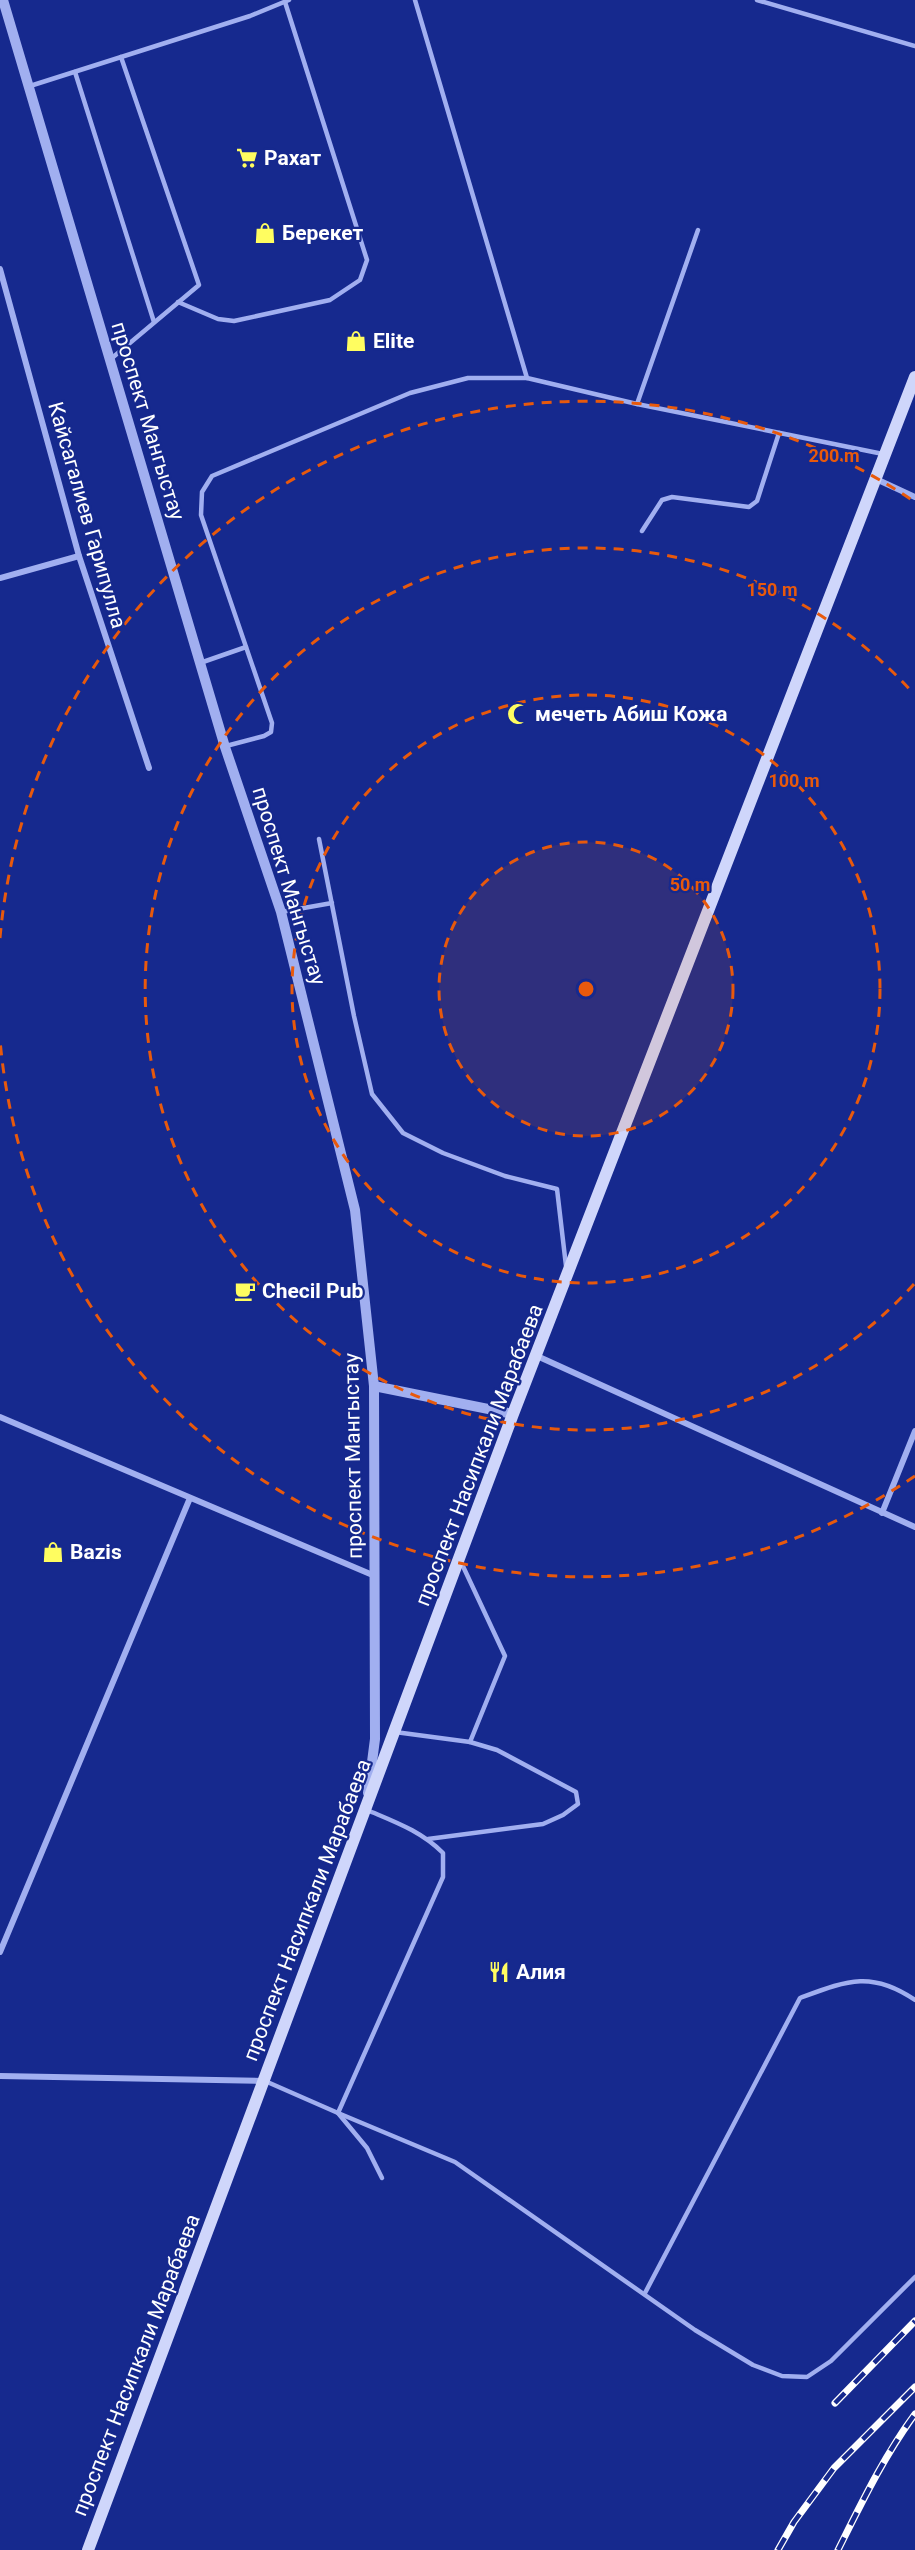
<svg xmlns="http://www.w3.org/2000/svg" width="915" height="2550" font-family="Roboto,sans-serif">
  <style>
    .lines { fill: none; stroke-linecap: round; stroke-linejoin: round }
    .service { stroke: #a1aff0; stroke-width: 4.5 }
    .minor { stroke: #a1aff0; stroke-width: 6 }
    .tertiary { stroke: #a1aff0; stroke-width: 10 }
    .secondary { stroke: #cfd6fb; stroke-width: 12 }
    .rail-casing { stroke: #fff; stroke-width: 7 }
    .rail { stroke: #16298e; stroke-width: 4.5; stroke-dasharray: 14; stroke-linecap: butt }
    .ring { fill: none; stroke: #e8590c; stroke-width: 3; stroke-dasharray: 10 8 }
    .labels { text-anchor: middle; stroke-width: 4.5; stroke-linejoin: round; paint-order: stroke }
    .poi-label { font-size: 21px; font-weight: bold; fill: #fff; stroke: #16298e; text-anchor: start }
    .street-label { font-size: 21px; fill: #fff; stroke: #16298e }
    .centre { fill: #e8590c; stroke: #16298e; stroke-width: 3 }
    .ring-label { font-size: 18px; text-anchor: middle; font-weight: bold; fill: #e8590c; stroke: #16298e; stroke-width: 4.5; stroke-linejoin: round; paint-order: stroke }
  </style>
  <rect width="100%" height="100%" fill="#16298e"/>
  <g class="lines">
    <g class="service">
      <path d="M415,0L527,378"/>
      <path d="M757,0L915,46"/>
      <path d="M75,72L154,322"/>
      <path d="M30,86L250,16L289,0"/>
      <path d="M178,302L218,319L234,321L330,300L360,280L367,260L285,2"/>
      <path d="M112,358L199,285L121,57"/>
      <path d="M637,404L698,230"/>
      <path d="M642,531L662,500L672,497L749,507L757,501L779,433"/>
      <path d="M200,663L246,647"/>
      <path d="M226,746L264,736L271,732L272,723L201,515L202,492L212,476L410,393L468,378H527L637,404L883,454"/>
      <path d="M319,839L354,1016L372,1094L403,1133L443,1153L505,1176L557,1189L566,1266"/>
      <path d="M281,912L332,903"/>
      <path d="M395,1732L470,1742L505,1656L461,1562"/>
      <path d="M367,1810C395,1822 421,1831 443,1853V1877L338,2113L455,2162L695,2330L753,2365L782,2376L807,2377L831,2361L915,2277"/>
      <path d="M428,1839L543,1824L563,1815L578,1804L576,1792L497,1750L470,1742"/>
      <path d="M265,2081L338,2113L367,2148L382,2178"/>
      <path d="M645,2293L800,1998C846,1981 871,1970 915,2000"/>
    </g>
    <g class="minor">
      <path d="M0,269L79,556L149,768"/>
      <path d="M876,479L915,497"/>
      <path d="M0,578L79,556"/>
      <path d="M537,1356L915,1527"/>
      <path d="M0,1417L375,1576"/>
      <path d="M882,1513L915,1431"/>
      <path d="M0,1952L190,1498"/>
      <path d="M0,2076L263,2081"/>
    </g>
    <g class="tertiary">
      <path d="M3,0L225,747L281,912L355,1210L374,1386L375,1739L368,1793"/>
      <path d="M374,1386L513,1414"/>
    </g>
    <path class="secondary" d="M88,2550L513,1414L915,377"/>
    <defs>
      <g id="rail">
        <path d="M835,2403L915,2321"/>
        <path d="M778,2550L794,2522L834,2468L915,2387"/>
        <path d="M838,2550C861,2504 884,2456 915,2414"/>
      </g>
    </defs>
    <use href="#rail" class="rail-casing"/>
    <use href="#rail" class="rail"/>
  </g>
  <circle cx="586" cy="989" r="147" fill="#e8590c" fill-opacity=".12"/>
  <g class="ring">
    <circle cx="586" cy="989" r="147"/>
    <circle cx="586" cy="989" r="294"/>
    <path d="M914 1284A441 441 0 1 1 914 694"/>
    <path d="M915 1476A588 588 0 0 1 0 1040M0 938A588 588 0 0 1 915 502"/>
  </g>
  <defs>
    <symbol id="supermarket-bare" viewBox="-9 -9 18 18"><path d="M-6-5.5h2.5l.6 2H6L4.5 2H-2.5L-4.4-4H-6ZM-1.5 3.2a1.3 1.3 0 1 0 .1 0ZM3 3.2a1.3 1.3 0 1 0 .1 0Z" fill="#fffd60" stroke="#16298e" stroke-width="2.5" paint-order="stroke"/></symbol>
    <symbol id="shop-bare" viewBox="-9 -9 18 18"><path d="M-5-2.5h2.3a2.7 3.5 0 0 1 5.4 0H5L5.5 6h-11ZM-1.5-2.5h3a1.5 2.3 0 0 0-3 0Z" fill="#fffd60" stroke="#16298e" stroke-width="2.5" paint-order="stroke"/></symbol>
    <symbol id="mosque-bare" viewBox="-9 -9 18 18"><path d="M3.5-4.9A6 6 0 1 0 3.5 4.9A5 5 0 1 1 3.5-4.9Z" fill="#fffd60" stroke="#16298e" stroke-width="2.5" paint-order="stroke"/></symbol>
    <symbol id="cafe-bare" viewBox="-9 -9 18 18"><path d="M-5.5-4.5H6V0H3Q3 3.5 0 3.5H-2.5Q-5.5 3.5-5.5 0ZM3-3.2v2h1.7v-2ZM-6 4.5H4V6H-6Z" fill="#fffd60" stroke="#16298e" stroke-width="2.5" paint-order="stroke"/></symbol>
    <symbol id="restaurant-bare" viewBox="-9 -9 18 18"><path d="M-5-6h1v4h1v-4h1v4h1v-4h1v5L-1.5 .5V6h-2V.5L-5-1ZM5-6V6H3V1.5H1.5Q1.5-4 5-6Z" fill="#fffd60" stroke="#16298e" stroke-width="2.5" paint-order="stroke"/></symbol>
  </defs>
  <g fill-rule="evenodd">
    <use href="#supermarket-bare" x="232" y="143" width="30" height="30"/>
    <use href="#shop-bare" x="250" y="218" width="30" height="30"/>
    <use href="#shop-bare" x="341" y="326" width="30" height="30"/>
    <use href="#mosque-bare" x="503" y="699" width="30" height="30"/>
    <use href="#cafe-bare" x="230" y="1276" width="30" height="30"/>
    <use href="#shop-bare" x="38" y="1537" width="30" height="30"/>
    <use href="#restaurant-bare" x="484" y="1957" width="30" height="30"/>
  </g>
  <g class="labels">
    <g class="poi-label">
      <text x="264" y="165">Рахат</text>
      <text x="282" y="240">Берекет</text>
      <text x="373" y="348">Elite</text>
      <text x="535" y="721">мечеть Абиш Кожа</text>
      <text x="262" y="1298">Checil Pub</text>
      <text x="70" y="1559">Bazis</text>
      <text x="516" y="1979">Алия</text>
    </g>
    <g class="street-label">
      <text transform="translate(148 421) rotate(73)" y="7">проспект Мангыстау</text>
      <text transform="translate(87 515) rotate(74)" y="7">Кайсагалиев Гарипулла</text>
      <text transform="translate(289 886) rotate(73)" y="7">проспект Мангыстау</text>
      <text transform="translate(479 1455) rotate(-69)" y="7">проспект Насипкали Марабаева</text>
      <text transform="translate(353 1456) rotate(-91)" y="7">проспект Мангыстау</text>
      <text transform="translate(307 1910) rotate(-69)" y="7">проспект Насипкали Марабаева</text>
      <text transform="translate(136 2365) rotate(-69)" y="7">проспект Насипкали Марабаева</text>
    </g>
  </g>
  <circle cx="586" cy="989" r="9" class="centre"/>
  <g class="ring-label">
    <text x="834" y="462">200 m</text>
    <text x="772" y="596">150 m</text>
    <text x="794" y="787">100 m</text>
    <text x="690" y="891">50 m</text>
  </g>
</svg>
